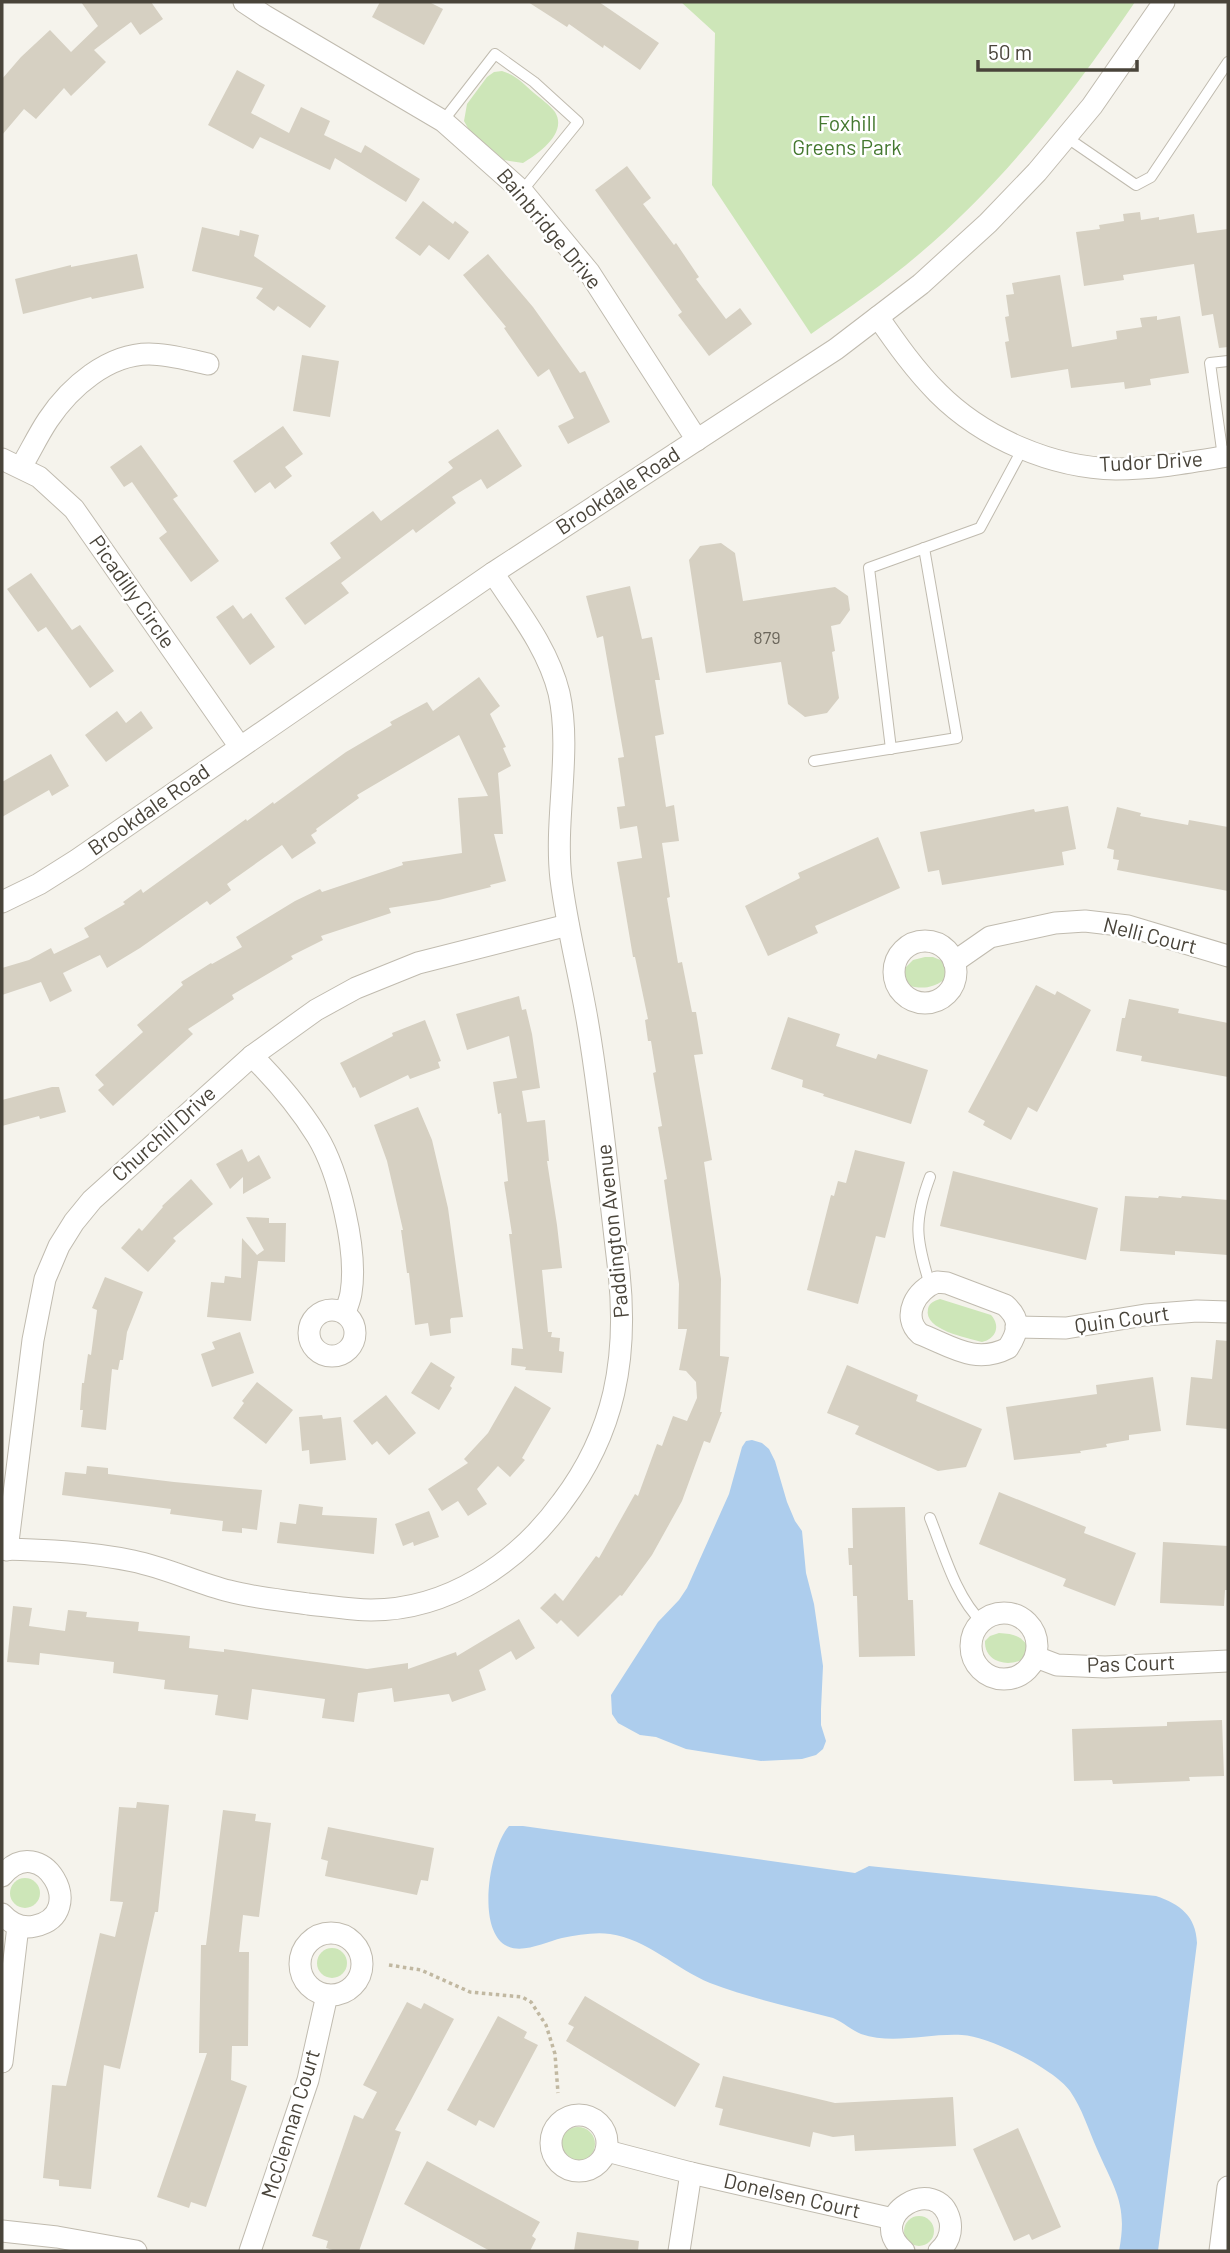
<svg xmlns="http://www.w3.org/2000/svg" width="1230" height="2253" font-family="Barlow,sans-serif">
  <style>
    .green { fill: #cde6b8 }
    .water { fill: #adcded }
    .building { fill: #d6d0c2 }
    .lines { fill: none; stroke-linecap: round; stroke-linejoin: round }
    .service-casing { stroke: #c0bbaf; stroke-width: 12 }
    .minor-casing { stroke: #c0bbaf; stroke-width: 23 }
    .path { stroke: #c1b8a1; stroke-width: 3.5; stroke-dasharray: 3.5 3.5; stroke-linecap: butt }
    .service { stroke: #fff; stroke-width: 10 }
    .minor { stroke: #fff; stroke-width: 21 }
    .labels { text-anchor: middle; stroke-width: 5; stroke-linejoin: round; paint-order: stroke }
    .number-label { font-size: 18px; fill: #6c675c }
    .park-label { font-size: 21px; fill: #44782f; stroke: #fff }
    .street-label { font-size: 21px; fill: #49443a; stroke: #fff }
  </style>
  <rect width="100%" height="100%" fill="#f5f3ec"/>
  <g class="green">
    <path d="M681,2H1135C1072,94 1004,183 918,255C884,284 847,309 811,334L712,185L715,33Z"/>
    <path d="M502,71C516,75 524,84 534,93C541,99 550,105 555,112C568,133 538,154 523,163L504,160L469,130L464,121L467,104L487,77L494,72Z"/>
    <path d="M925,957H933L943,961L946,970L944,980C931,989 921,989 906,985L903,978V970L913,960Z"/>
    <path d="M940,1299L991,1315C1001,1326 996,1339 982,1342C968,1338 923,1330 928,1309C929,1303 934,1301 940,1299Z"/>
    <path d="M999,1633C1015,1634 1024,1636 1031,1653C1017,1669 984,1666 985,1641L990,1636Z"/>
    <circle cx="25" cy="1893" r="15"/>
    <circle cx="332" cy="1963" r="15"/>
    <circle cx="578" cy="2144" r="17"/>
    <circle cx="919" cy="2231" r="15"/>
  </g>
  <g class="water">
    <path d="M752,1440L762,1443L769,1449L775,1461L787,1502L795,1521L802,1531L806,1573L814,1604L823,1666L821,1709V1725L826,1741L823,1749L816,1755L802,1759L761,1761L686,1749L656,1737L640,1735L618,1723L612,1714L611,1695L658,1622L679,1600L687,1588L729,1494L742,1447L746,1441Z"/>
    <path d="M509,1826H523L855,1873L869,1866L1156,1896C1180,1904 1196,1916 1197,1943L1158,2251H1119C1128,2205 1115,2190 1097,2149C1089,2131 1082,2108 1070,2091C1054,2069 989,2036 962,2035C929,2033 893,2045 861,2034C853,2031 843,2022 833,2018C792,2007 749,1998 710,1983C676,1969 647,1939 610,1934C595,1932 577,1935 562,1938C545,1942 521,1955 505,1945C476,1927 490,1847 509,1826Z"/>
  </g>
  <g class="building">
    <path d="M81,2H151L163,19L140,35L131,22L94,50L106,62L71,96L64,88L36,119L24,109L2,135V79L21,57L50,30L71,52L98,26Z"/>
    <path d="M380,2H429L443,9L424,45L372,17Z"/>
    <path d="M528,2H599L659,43L640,70L604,45L603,48L569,24L567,27Z"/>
    <path d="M237,70L265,85L251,113L289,133L301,107L330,121L324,135L361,153L365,145L420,179L406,202L335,158L330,170L260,137L253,149L208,125Z"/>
    <path d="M627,166L651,198L643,204L674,245L676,243L699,277L696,279L726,319L740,308L752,324L709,356L678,315L682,312L595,190Z"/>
    <path d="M423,201L453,224L455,221L469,232L449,260L429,245L420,256L395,238Z"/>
    <path d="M1140,212L1141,220L1159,217V220L1194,214L1197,233L1228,229V347L1219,348L1213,314L1202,316L1194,264L1123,275L1124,280L1084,286L1076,232L1100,229L1099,225L1124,221L1123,214Z"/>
    <path d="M202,227L239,236L240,230L259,235L254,256L326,306L310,328L278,306L274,311L256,298L263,288L192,271Z"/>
    <path d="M137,254L144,288L92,299L91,297L23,314L15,279L71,265V267Z"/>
    <path d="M488,254L533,307L580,373L585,371L610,422L568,444L558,426L574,418L549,369L538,377L504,328L506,327L463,275Z"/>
    <path d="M1060,275L1072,347L1117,339L1116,331L1142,327L1140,318L1157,316V320L1180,316L1189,373L1150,379L1151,385L1125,389L1124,382L1071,388L1068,369L1011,378L1005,342L1009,341L1005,317L1009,316L1006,295L1014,294L1012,283Z"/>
    <path d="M302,355L339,361L330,417L293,411Z"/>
    <path d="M283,426L303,454L285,467L292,476L275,489L270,482L255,493L233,461Z"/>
    <path d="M498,429L522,466L487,489L481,479L452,497L456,503L416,533L413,529L341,583L349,593L305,625L285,598L341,558L330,543L373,511L381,521L453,468L448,462Z"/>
    <path d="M141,445L178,496L173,499L219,561L191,582L159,538L167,532L132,482L124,487L110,467Z"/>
    <path d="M721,543L735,553L743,601L835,587L848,596L850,610L840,624L831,626L835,651L832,652L839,698L827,713L805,717L788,704L781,662L706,673L689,560L700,546Z"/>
    <path d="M31,573L72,630L80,625L114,671L90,688L46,627L38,632L7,589Z"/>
    <path d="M630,586L642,639L652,637L660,680H655L664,734L655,736L666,807L674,805L679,841L662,843L670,897L667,898L678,963L682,962L692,1012H696L703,1054L694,1055L712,1160L704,1162L721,1279L720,1356L729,1357L720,1412H722L710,1443L704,1441L682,1501L652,1555L622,1596L620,1595L578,1637L561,1620L557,1624L540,1608L555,1593L563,1601L596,1556L599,1558L635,1494L638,1496L657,1444L662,1446L673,1416L687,1421L697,1398L696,1382L686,1371L679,1370L687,1329H678L679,1284L664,1180L667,1179L658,1127L662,1126L653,1073L656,1072L651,1041H648L645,1020L648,1019L635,957H633L617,862L642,858L637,826L620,829L617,807L625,806L618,758L624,757L603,636L597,638L586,596Z"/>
    <path d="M233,605L243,619L251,613L275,647L250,665L216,617Z"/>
    <path d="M479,677L500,706L490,714L506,747L503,748L511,766L498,773L503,834H494L506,881L490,885L491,887L439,900L389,908L391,913L321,936L323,940L291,956L293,959L232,995L234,999L188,1029L193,1034L113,1106L98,1090L104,1085L95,1075L143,1032L137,1025L183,985L181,982L211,963L212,964L242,947L236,937L295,901L320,889L322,892L403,865L402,862L462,853L458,798L488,796L459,735L357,795L359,798L316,829L317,831L311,835L316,843L292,859L282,845L227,884L231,890L210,905L207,901L140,948L107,968L100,955L63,973L72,991L50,1002L41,982L2,995V968L29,960L51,948L54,954L89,937L84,928L125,904L123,902L141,889L143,893L246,819L247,821L273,802L274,804L346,752L392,725L390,722L427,702L433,711Z"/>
    <path d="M117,711L126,723L141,711L153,728L106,762L85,735Z"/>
    <path d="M51,754L69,786L52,796L49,790L2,817V782Z"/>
    <path d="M1068,806L1076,849L1062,852L1064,865L942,885L939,870L928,872L920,832L1034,809L1035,812Z"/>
    <path d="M1117,807L1141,813L1140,816L1188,825L1189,820L1228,827V891L1117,870L1119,860L1113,859L1114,850L1107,848Z"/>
    <path d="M878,837L900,888L815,926L818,933L768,956L745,906L800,878L798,873Z"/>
    <path d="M1036,985L1055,995L1057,991L1091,1010L1037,1112L1028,1107L1011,1140L983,1125L985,1121L968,1112Z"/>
    <path d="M519,996L522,1010L526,1009L532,1034L540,1088L522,1091L527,1122L545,1120L549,1161H547L557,1225L562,1268L542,1270L548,1332H552L551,1337L560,1338L559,1351L564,1352L562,1373L525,1370L526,1367L511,1365L512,1348L523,1349L509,1234H512L504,1182L508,1181L501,1113L498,1114L493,1082L517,1078L509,1036L467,1050L456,1014Z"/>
    <path d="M1129,999L1179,1009L1178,1013L1228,1023V1077L1141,1061L1142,1056L1116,1051L1122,1018H1125Z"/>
    <path d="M788,1017L840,1034L836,1046L876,1059L878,1054L928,1070L911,1124L823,1096L824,1094L802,1087L803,1080L771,1069Z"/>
    <path d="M425,1020L441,1061L438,1062L440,1068L410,1079L408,1075L360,1098L355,1087L353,1088L340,1063L393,1036L392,1033Z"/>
    <path d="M52,1087H59L66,1112L40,1119L39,1116L2,1126V1100Z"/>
    <path d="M418,1107L432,1140L448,1208L463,1317L451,1318L450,1320L451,1333L430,1336L428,1323L415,1325L409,1273H407L401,1230H403L387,1161L374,1125Z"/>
    <path d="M242,1149L248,1162L259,1155L271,1178L243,1194V1177L230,1189L216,1164Z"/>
    <path d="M855,1150L905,1162L885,1238L876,1236L858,1304L807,1290L831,1195L834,1196L838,1181L846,1183Z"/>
    <path d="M953,1171L1098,1208L1086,1260L940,1226Z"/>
    <path d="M191,1179L213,1204L173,1238L176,1241L148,1272L121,1248L139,1228L142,1231L163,1207L162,1206Z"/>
    <path d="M1125,1196L1158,1198L1159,1196L1181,1198L1182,1196L1228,1200V1255L1175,1251V1255L1120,1251Z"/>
    <path d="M246,1217L269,1218V1223H286L285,1262L258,1261L251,1321L207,1317L211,1282L224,1283L225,1276L241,1278L242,1238L257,1255L264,1250Z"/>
    <path d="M105,1277L143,1292L127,1332L123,1360H120L118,1370L112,1369L106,1430L81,1427L83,1410H80L82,1383H84L88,1354L91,1355L97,1310L92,1308Z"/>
    <path d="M240,1332L254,1373L212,1387L201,1354L215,1349L212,1342Z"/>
    <path d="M1216,1340L1228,1341V1429L1186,1425L1191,1377L1212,1379Z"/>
    <path d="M431,1362L455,1377L450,1386L452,1388L439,1410L411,1393Z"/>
    <path d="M847,1365L918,1395L916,1401L982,1429L966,1467L938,1471L855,1434L859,1426L827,1413Z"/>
    <path d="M1153,1377L1161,1431L1129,1435V1440L1106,1444L1107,1447L1080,1451L1081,1453L1014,1460L1006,1407L1097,1394L1096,1385Z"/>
    <path d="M257,1382L293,1410L266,1444L233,1418L244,1403L242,1401Z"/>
    <path d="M515,1386L551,1408L522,1458L525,1460L510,1477L498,1466L477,1489L487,1504L468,1516L458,1501L442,1511L428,1489L468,1463L464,1459L488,1433Z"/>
    <path d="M386,1395L416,1433L389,1455L377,1441L372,1445L353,1421Z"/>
    <path d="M322,1415L323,1419L341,1417L346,1460L310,1464L309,1450L302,1451L299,1417Z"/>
    <path d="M87,1466L108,1468V1474L174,1482L262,1490L257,1530L242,1528V1533L222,1531L223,1521L170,1514L171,1509L62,1495L65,1472L86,1474Z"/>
    <path d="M999,1492L1086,1527L1084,1533L1136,1553L1115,1606L1063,1586L1066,1579L979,1544Z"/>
    <path d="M299,1504L323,1507L322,1515L377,1518L374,1554L277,1543L280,1522L296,1524Z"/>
    <path d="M905,1507L908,1600H913L915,1656L859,1657L857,1596H853L852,1565H849L848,1548H853L852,1508Z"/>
    <path d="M429,1511L439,1537L414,1546L413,1542L403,1546L395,1524Z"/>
    <path d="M1163,1542L1228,1546V1590H1225L1224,1606L1160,1603Z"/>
    <path d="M13,1606L32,1608L29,1626L65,1631L68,1610L87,1612L86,1617L139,1622L138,1631L190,1636L189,1648L224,1652V1649L367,1669L408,1663V1669L456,1652L457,1656L519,1619L535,1648L516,1660L511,1651L479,1670L486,1690L452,1702L449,1694L394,1702L392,1688L358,1693L354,1722L322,1718L325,1699L252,1689L248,1720L215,1715L218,1695L164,1689L165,1680L113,1673L114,1662L40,1653L39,1665L7,1662Z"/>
    <path d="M1222,1720L1224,1776L1189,1777L1190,1781L1113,1784L1112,1780L1074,1781L1072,1729L1167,1726V1722Z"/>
    <path d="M137,1802L169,1805L158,1912H155L120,2069L104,2065L91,2189L59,2186V2180L43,2178L52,2085L66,2086L100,1933L115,1937L123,1902L110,1901L119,1807L136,1808Z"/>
    <path d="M223,1810L256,1814L255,1821L271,1823L259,1917L243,1915L239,1952H249L248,2046H232L231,2080L247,2086L206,2207L191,2202L189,2208L157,2197L207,2053H199L201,1945H206Z"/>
    <path d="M328,1827L434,1848L428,1881L421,1880L417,1895L325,1876L328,1861L321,1859Z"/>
    <path d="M585,1996L700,2064L675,2107L566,2041L574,2027L568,2024Z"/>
    <path d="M407,2002L421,2009L424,2003L454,2019L395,2130L401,2132L359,2251H336L326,2248L328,2241L312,2236L354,2115L363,2119L377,2092L363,2085Z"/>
    <path d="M498,2016L527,2032L524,2038L538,2045L494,2128L479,2120L476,2126L447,2110Z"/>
    <path d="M723,2076L835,2103L953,2097L956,2146L855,2151L854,2135L833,2137L813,2132L810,2147L719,2125L723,2109L715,2107Z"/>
    <path d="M1018,2128L1061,2227L1032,2240L1029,2234L1014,2241L973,2149Z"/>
    <path d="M427,2161L540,2222L532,2236L536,2239L530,2251H490L404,2204Z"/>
    <path d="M577,2232L639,2241L638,2251H574Z"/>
  </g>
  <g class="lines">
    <defs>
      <g id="service">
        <path d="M443,121L495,54L534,82L578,122L522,191"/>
        <path d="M1066,137L1136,185L1151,177L1228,62"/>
        <path d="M1223,457L1210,363L1228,361"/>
        <path d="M891,749L869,568L980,528L1023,448"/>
        <path d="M814,761L957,738L924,548"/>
        <path d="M930,1177C913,1222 916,1239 930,1285"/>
        <path d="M930,1518C943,1550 956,1598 982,1622"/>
      </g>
      <g id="minor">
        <path d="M244,2L265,16L443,121L522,191L589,272L697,440"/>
        <path d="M878,317C896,343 915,370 938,393C983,438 1052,468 1116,469C1153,469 1192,462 1228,456"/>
        <path d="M2,459L39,477L74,509L240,747"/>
        <path d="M21,467C30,452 38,435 48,420C70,387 108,354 149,354C169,354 189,360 208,364"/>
        <path d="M2,902L39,884L77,860L493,573L836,349L921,284L988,223L1037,172L1092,106L1164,2"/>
        <circle cx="925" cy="972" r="31"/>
        <path d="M954,962L990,937L1055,923L1085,921L1128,926L1228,956"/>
        <path d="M252,1056C276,1080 299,1107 317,1136C339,1172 358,1251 351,1293C350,1300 347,1306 345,1313"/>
        <path d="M937,1282L947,1283L1005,1305C1021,1319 1019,1331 1008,1348C975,1365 951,1346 920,1334C900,1316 917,1289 937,1282Z"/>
        <circle cx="332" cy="1333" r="23"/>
        <path d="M1016,1327L1066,1328L1145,1315L1197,1311L1228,1312"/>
        <path d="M2,1549C46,1550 90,1552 133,1561C167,1568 197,1583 229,1591C255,1598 282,1600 308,1604C329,1606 350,1610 371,1610C448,1610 518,1563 562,1502C615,1432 628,1358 619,1272C609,1190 602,1107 588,1025C580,976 567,928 561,879C554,819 572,751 559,693C548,648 518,611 493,573"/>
        <path d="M7,1550L33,1340L45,1279L59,1246L74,1222L92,1200L252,1056L316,1010L356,988L418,963L568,925"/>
        <circle cx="1004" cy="1646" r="33"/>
        <path d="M1036,1657L1057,1665L1105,1667L1228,1661"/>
        <path d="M2,1876C41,1828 91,1914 35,1926C22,1929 11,1924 2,1914"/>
        <circle cx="331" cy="1964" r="31"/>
        <path d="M2,2062L18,1926"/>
        <circle cx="579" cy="2143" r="28"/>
        <path d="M607,2151L691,2173L893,2219"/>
        <path d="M2,2231L57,2237L136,2251"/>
        <path d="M250,2251L308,2080L327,1995"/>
        <path d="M679,2251L691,2173"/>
        <path d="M904,2251C862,2216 938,2171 950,2221C952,2233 948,2243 939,2251"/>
        <path d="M1220,2251L1228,2187"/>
      </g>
    </defs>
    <use href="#service" class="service-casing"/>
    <use href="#minor" class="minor-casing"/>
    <path class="path" d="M389,1965L421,1970L470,1992L522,1997L531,2002L546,2025L555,2054L558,2093"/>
    <use href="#service" class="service"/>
    <use href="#minor" class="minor"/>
  </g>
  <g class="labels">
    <g class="number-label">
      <text x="767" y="644">879</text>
    </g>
    <g class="park-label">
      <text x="847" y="131">Foxhill<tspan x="847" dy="24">Greens Park</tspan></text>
    </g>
    <g class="street-label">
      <text transform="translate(549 229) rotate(50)" y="7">Bainbridge Drive</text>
      <text transform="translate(1151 462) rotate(-3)" y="7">Tudor Drive</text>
      <text transform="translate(618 491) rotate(-33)" y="7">Brookdale Road</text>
      <text transform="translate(132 592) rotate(55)" y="7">Picadilly Circle</text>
      <text transform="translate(149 810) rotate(-35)" y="7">Brookdale Road</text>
      <text transform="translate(1150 936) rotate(14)" y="7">Nelli Court</text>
      <text transform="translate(164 1134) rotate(-42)" y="7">Churchill Drive</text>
      <text transform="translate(613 1231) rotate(-96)" y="7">Paddington Avenue</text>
      <text transform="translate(1122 1320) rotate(-8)" y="7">Quin Court</text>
      <text transform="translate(1131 1664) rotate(-2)" y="7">Pas Court</text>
      <text transform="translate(291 2124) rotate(-73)" y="7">McClennan Court</text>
      <text transform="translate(792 2196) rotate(13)" y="7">Donelsen Court</text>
    </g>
  </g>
  <rect width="1230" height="2253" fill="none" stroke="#49443a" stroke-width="7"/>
  <path d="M978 60v10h159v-10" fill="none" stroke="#49443a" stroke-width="3.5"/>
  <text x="988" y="60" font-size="21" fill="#49443a" stroke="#ffffff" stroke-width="5" paint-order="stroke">50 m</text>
</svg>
